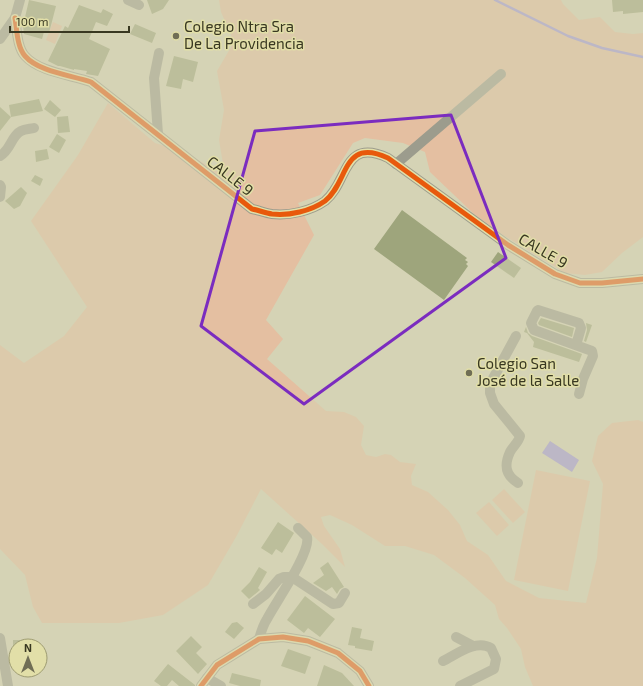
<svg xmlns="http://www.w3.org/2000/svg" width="643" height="686" font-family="'Exo 2',sans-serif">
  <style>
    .green { fill: #e4bfa1 }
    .water { fill: #9e94dc }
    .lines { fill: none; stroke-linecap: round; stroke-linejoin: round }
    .stream { stroke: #9e94dc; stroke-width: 2.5 }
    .building { fill: #9ea57c }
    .minor { stroke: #9c9c8d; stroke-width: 10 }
    .cycleway-casing { stroke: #e2dfa8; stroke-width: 8 }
    .cycleway { stroke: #e8590c; stroke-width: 5 }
    .marked { fill: none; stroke: #7b2cbf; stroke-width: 3; stroke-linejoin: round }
    .poi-dot { fill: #706e55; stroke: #e2dfa8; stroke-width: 1.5 }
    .labels { text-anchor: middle; stroke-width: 3; stroke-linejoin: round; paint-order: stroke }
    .poi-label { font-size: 15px; fill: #393821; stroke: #e2dfa8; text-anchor: start }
    .street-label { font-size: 15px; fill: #393821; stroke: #e2dfa8 }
  </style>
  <rect width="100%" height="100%" fill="#d5d3b5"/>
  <g class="green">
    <path d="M219,0H561L563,4L579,20L600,17L615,32L633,34L643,33V237L622,253L602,272L585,275L565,273L503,235L474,214L430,172L425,152L403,143L365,138L353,143L320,195L298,203L314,235L266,320L283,339L267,359L326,411L344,412L356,417L364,426L361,445L366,455L376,457L385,454L391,455L400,462L416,464L411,476L412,485L428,492L448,510L460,525L467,541L488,555L506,581L539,598L586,603L597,558L603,484L592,461L598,436L612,423L638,420L643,422V686H533L525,667L521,649L507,628L499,619L495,605L465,578L434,555L405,546H385L352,525L330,515L321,517L324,526L340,549L345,567L322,544L261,489L236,537L208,585L163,615L119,623H42L33,607L25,575L0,549V345L24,363L64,336L87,307L31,221L78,155L108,103L155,143L185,152L225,176L219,140L224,110L217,71L234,42L221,12Z"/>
    <path d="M53,22L62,26L55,44L46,40Z"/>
    <path d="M536,470L590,481L568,591L514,580Z"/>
    <path d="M504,489L525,512L513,523L492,500Z"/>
    <path d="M489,502L509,525L497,536L476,513Z"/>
  </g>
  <path class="water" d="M550,441L579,460L572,472L542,453Z"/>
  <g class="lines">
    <path class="stream" d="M495,0L568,36L602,48L643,57"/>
  </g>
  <g class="building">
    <path d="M29,0L56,6L49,33L44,32L42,39L24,34L23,26Z"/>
    <path d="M147,0H169L163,9L152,14Z"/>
    <path d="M612,0H643V12L623,14V11L613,12Z"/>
    <path d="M79,5L101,13L103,9L113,14L107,26L96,22L89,39L110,49L98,76L86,74L87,71L74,69V70L60,66H58L48,61L65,26L68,28Z"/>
    <path d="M135,24L156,33L152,43L130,34Z"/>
    <path d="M174,56L198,62L193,82L183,79L181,89L166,86Z"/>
    <path d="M39,99L43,111L11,117L9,105Z"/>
    <path d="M50,100L61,110L55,117L44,109Z"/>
    <path d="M0,107L11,117L0,131Z"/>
    <path d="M68,116L70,132L58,133L57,117Z"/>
    <path d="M57,134L66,140L59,153L49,147Z"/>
    <path d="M47,149L49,159L36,162L35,151Z"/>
    <path d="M35,175L43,179L40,186L31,181Z"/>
    <path d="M21,187L27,193L20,206L14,209L5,201Z"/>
    <path d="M402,210L467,258L465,260L468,262L466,264L468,266L444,300L374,249Z"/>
    <path d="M498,252L521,268L514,278L491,262Z"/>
    <path d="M541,318L574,328L572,337L539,325L538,323Z"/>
    <path d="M586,323L592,325L586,342L584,341L587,330Z"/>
    <path d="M526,327L528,333L532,336L582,354L579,362L533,347L534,342L527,333L524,332Z"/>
    <path d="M278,522L294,533L282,553L276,549L272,555L261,548Z"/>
    <path d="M328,562L344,587L340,589L337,594L332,587L326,591L313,583L324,575L320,568Z"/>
    <path d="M259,567L267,572L258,588L260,590L249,599L241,591L250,582Z"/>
    <path d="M305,596L335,619L320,637L308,628L304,633L287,620Z"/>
    <path d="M237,622L244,628L234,639L225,632L232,623Z"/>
    <path d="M352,627L362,629L360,638L374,641L372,651L355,648V646L348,645Z"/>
    <path d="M191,636L202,647L196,653L207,664L198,674L176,651Z"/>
    <rect x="13" y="640" width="20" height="6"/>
    <path d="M288,649L311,657L305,674L281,666Z"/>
    <path d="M168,664L195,685V686H179L172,680L167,686H161L154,681Z"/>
    <path d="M324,665L342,673L354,686H317Z"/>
    <path d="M232,673L261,680L260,686H240L229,683Z"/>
  </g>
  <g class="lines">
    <g class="minor">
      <path d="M128,0L139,5"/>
      <path d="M15,18C17,30 17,47 25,56C39,72 71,75 91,82L252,209C258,210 265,213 272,214C289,216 311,211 325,201C349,182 342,137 388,158L508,245L555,274L580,283H602L643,279"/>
      <path d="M0,39L15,18L20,0"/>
      <path d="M158,134L154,78L159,53"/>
      <path d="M0,156C11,150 11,136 21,131C25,129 30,129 34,128"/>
      <path d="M396,164L501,74"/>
      <path d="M0,185L1,187L0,197"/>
      <path d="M516,336L490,384V393L494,404L520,436C519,442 513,446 510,452C504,465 505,475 518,483"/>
      <path d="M576,345L581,328L579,323L538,310L537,311L531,323L534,330L592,351L593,356L583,379L579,394"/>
      <path d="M253,604L266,594L279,579L284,577H292L333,604L339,603L345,593"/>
      <path d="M456,637L473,646"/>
      <path d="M0,638L8,686"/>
      <path d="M259,639C261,632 263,625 267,619C275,603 311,553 307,537L298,528"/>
      <path d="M443,661C457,654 476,639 491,648L496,659L494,669L460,686"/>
      <path d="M207,678L221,686"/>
      <path d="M201,686L217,665L259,639L283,637L308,641L338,653L360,671L369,686"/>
    </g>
    <defs>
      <g id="cycleway">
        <path d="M15,18C17,30 17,47 25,56C39,72 71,75 91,82L252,209C258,210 265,213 272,214C289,216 311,211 325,201C349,182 342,137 388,158L508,245L555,274L580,283H602L643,279"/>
        <path d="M201,686L217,665L259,639L283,637L308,641L338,653L360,671L369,686"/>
      </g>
    </defs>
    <use href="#cycleway" class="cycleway-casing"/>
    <use href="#cycleway" class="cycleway"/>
  </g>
  <path d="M0 0H643V686H0ZM451,115L506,258L304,404L201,326L255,131Z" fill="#d5d3b5" fill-opacity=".55" fill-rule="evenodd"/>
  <path class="marked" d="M451,115L506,258L304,404L201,326L255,131Z"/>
  <g class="poi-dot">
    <circle cx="176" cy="36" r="4"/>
    <circle cx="469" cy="373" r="4"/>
  </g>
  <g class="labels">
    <g class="poi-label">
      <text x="184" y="32">Colegio Ntra Sra<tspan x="184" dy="17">De La Providencia</tspan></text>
      <text x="477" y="369">Colegio San<tspan x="477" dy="17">José de la Salle</tspan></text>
    </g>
    <g class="street-label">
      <text transform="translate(230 176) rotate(38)" y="5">CALLE 9</text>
      <text transform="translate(543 251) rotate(30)" y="5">CALLE 9</text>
    </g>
  </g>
  <g transform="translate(28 658)"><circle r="19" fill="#e2dfa8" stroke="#9e9c72"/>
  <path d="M0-3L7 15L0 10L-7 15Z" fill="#706e55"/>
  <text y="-6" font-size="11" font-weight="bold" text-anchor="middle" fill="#393821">N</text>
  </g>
  <path d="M10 26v6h119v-6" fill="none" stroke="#393821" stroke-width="2"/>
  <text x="16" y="26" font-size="12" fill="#393821" stroke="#e2dfa8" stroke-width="3" paint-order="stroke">100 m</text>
</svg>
